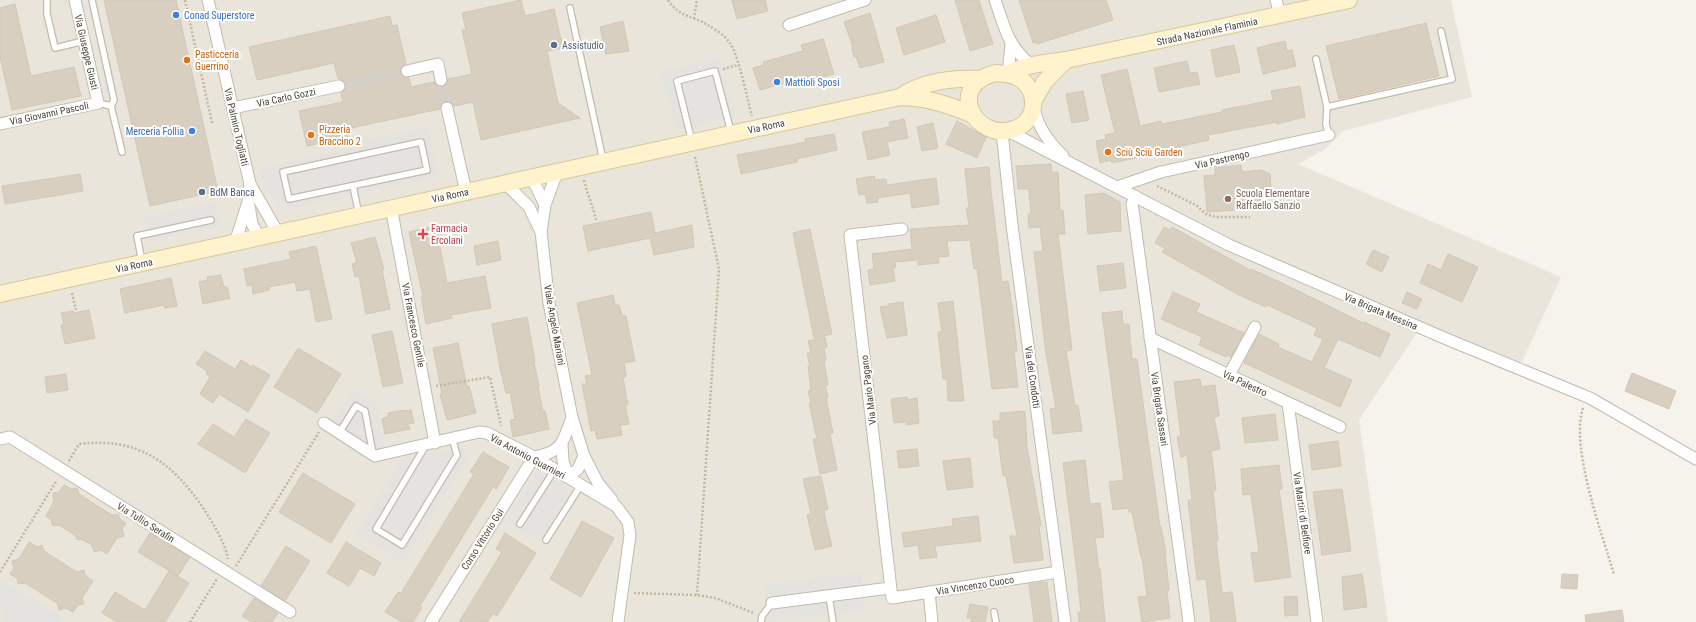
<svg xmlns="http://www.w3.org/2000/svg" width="1696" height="622" font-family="'Roboto Condensed',sans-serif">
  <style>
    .residential { fill: #eae5da }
    .parking { fill: #e5e3e0 }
    .building { fill: #d8cfc1; stroke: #d3c7b4 }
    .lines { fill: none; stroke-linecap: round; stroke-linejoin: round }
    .street-tunnel { stroke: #d4d0c8; stroke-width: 11; stroke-dasharray: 11 5.5; stroke-linecap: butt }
    .lane-casing { stroke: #c2bbae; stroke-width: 8 }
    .street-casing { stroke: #c2bbae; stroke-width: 13 }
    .secondary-casing { stroke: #d6c79b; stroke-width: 18 }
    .path { stroke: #c4b79f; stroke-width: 2.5; stroke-dasharray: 2 2; stroke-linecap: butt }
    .lane { stroke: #fff; stroke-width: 5.5 }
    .street { stroke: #fff; stroke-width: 11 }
    .secondary { stroke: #fff3cd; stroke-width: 16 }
    .shop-dot { fill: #3f7fe0; stroke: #fff; stroke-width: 1.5 }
    .service-dot { fill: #5c6f8a; stroke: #fff; stroke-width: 1.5 }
    .food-dot { fill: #e8710a; stroke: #fff; stroke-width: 1.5 }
    .education-dot { fill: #8d6e63; stroke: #fff; stroke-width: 1.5 }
    .health-dot { fill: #e0444e; stroke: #fff; stroke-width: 1.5 }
    .labels { text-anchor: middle; stroke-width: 4; stroke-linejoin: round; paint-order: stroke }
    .shop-label { font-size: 10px; fill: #366cbe; stroke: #fff; text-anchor: start }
    .street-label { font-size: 10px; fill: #4b4439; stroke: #fff }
    .service-label { font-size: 10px; fill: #4e5e75; stroke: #fff; text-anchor: start }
    .food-label { font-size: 10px; fill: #c56008; stroke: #fff; text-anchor: start }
    .education-label { font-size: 10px; fill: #785e54; stroke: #fff; text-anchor: start }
    .health-label { font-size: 10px; fill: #be3a42; stroke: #fff; text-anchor: start }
  </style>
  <rect width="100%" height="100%" fill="#f6f3ec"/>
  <path class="residential" d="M0,0H1451L1472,97L1343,131L1324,150L1298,164L1561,277L1516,375L1417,333L1359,420L1388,622H0Z"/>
  <g class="parking">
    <path d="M719,57L734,116L677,131L661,72Z"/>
    <path d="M428,127L439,177L286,210L281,209L274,202L263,184L260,168L356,147L355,142Z"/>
    <path d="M215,202L221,226L149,241L144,217Z"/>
    <path d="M353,389L377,404L388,461L374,464L325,432Z"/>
    <path d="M464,446L467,458L403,563L356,534L402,458Z"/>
    <path d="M537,470L572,490L539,542L505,521Z"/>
    <path d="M861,572L866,610L768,622L763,585Z"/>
    <path d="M0,579L61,616L63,622H3L0,601Z"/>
  </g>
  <g class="building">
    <path d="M104,0H176L218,191L150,206Z"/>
    <path d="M521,0L525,16L554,9L563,48L547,51L558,103L580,118L481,140L473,102L454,106L452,103L446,101L442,103L440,109L346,129L348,137L307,146L299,111L343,102L341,93L345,89L346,84L342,80L338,79L334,63L257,80L249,47L390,16L392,26L397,25L406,64L400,69L402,75L409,78L411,87L434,82L438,86L443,87L447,83L448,79L472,74L462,30H466L462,13Z"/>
    <path d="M732,0H765L768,11L737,19Z"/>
    <path d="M955,0H979L993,44L970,51Z"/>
    <path d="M1019,0H1106L1113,20L1037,44L1036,42L1033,43Z"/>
    <path d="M15,4L31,76L74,67L81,96L12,110L0,57V8Z"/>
    <path d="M870,13L884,62L860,68L856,57H854L852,48L853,47L844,22Z"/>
    <path d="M936,15L945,42L904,55L896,28Z"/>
    <path d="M623,21L629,51L606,54L600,27Z"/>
    <path d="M1426,23L1439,76L1339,99L1326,46Z"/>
    <path d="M823,39L834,74L812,80L810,76L760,90L753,68L764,65L763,62L803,51L801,45Z"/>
    <path d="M1285,41L1287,51L1292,50L1296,66L1263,74L1257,48Z"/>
    <path d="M1234,45L1240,72L1216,77L1211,50Z"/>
    <path d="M1187,61L1190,73L1197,72L1200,84L1159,92L1154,68Z"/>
    <path d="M1127,69L1140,126L1161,121L1162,124L1222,112V110L1273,100L1271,91L1300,86L1305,117L1277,124V122L1208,135L1209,140L1168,149V151L1112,163L1111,160L1100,163L1096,141L1106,139L1105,135L1115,133L1101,75Z"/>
    <path d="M1083,91L1089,120L1072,123L1066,94Z"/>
    <path d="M904,119L908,138L887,142L890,155L868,160L862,132L890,127L889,122Z"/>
    <path d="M957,121L986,137L977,158L946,144Z"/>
    <path d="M933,123L938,148L922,151L917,127Z"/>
    <path d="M834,134L837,150L797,159V162L741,174L737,155L806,142L805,139Z"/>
    <path d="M1051,164L1052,172H1058L1060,210H1063L1065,234H1058L1072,350L1066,351L1075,406L1078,405L1082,431L1053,434L1050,409L1056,408L1046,354L1034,252L1043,251L1040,227L1029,228L1028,214H1031L1029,189H1018L1016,166Z"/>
    <path d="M1241,165L1242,172L1261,170L1270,174L1271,187H1263L1265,208L1207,212L1204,176L1215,175V168Z"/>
    <path d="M989,167L991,191L1002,282L1008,281L1012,306L1017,351H1014L1018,387L992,389L977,268L974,269L970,240L947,241L949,256L938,257L939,263L918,265V260L895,262L896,267L893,268L895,281L870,285L868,270L874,269L872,254L912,249L910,229L969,225L966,208H969L965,169Z"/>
    <path d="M80,174L83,191L5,204L2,186Z"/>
    <path d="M874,176L875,180L886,179L887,185L936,178L939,204L912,208L910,193L877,198L878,202L867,203L865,194L859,195L856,179Z"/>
    <path d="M1104,193L1120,202L1121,231L1088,234L1085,195Z"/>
    <path d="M651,212L655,233L692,225L694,247L654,255L650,238L588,251L583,226Z"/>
    <path d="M436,226L447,283L485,276L491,308L451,315L452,318L426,324L421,297H423L409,232Z"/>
    <path d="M1164,227L1170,230L1172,227L1250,270L1251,269L1278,281L1363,323L1364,322L1390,334L1380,357L1338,339L1324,368L1352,380L1340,407L1244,363L1259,334L1279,344L1278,347L1312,362L1323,339L1314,335L1317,328L1267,305L1266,307L1239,295L1162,252L1165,248L1155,243Z"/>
    <path d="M810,229L832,334L814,338L793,233Z"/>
    <path d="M375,237L384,270H382L390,309L366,314L359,276L355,277L352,264L357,263L351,243Z"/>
    <path d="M498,241L501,260L477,265L474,246Z"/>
    <path d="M316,246L332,319L316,322L310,289L297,291L295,282L269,287V290L253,294L252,285L247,286L244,269L291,259L289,252Z"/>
    <path d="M1373,250L1389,257L1382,272L1366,264Z"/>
    <path d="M1448,254L1478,267L1462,302L1420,283L1428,264L1441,270Z"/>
    <path d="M1123,263L1126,288L1100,291L1097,266Z"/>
    <path d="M221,275L224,287H227L230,298L203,304L199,282L208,280L207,277Z"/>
    <path d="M171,278L177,306L165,308L164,305L125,313L120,289Z"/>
    <path d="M1173,292L1200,304L1196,312L1244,333L1231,357L1227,355L1226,357L1199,345L1202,337L1161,319Z"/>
    <path d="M1407,292L1422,299L1417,309L1402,303Z"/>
    <path d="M613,295L615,305H619L622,315L626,316L635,361L624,363L626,376L623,378L628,405H625L629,424L620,425L622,435L597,439L595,430L591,431L582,384H587L585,376L592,375L577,303Z"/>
    <path d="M953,301L964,401H948L947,379H943L938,332H942L938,303Z"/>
    <path d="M903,302L907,335L887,338L880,307L889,306L888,304Z"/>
    <path d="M89,310L95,338L65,344L61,325H64L61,313L73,311L74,313Z"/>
    <path d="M1122,311L1123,324H1129L1132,359H1137L1160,527H1161L1166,552H1165L1169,590L1167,591L1170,618L1143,622H1142L1138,597L1147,596L1142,557H1141L1132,512H1129L1128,508L1113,510L1109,482L1124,480L1102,313Z"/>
    <path d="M527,317L535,361L534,362L539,386L538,387L543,411H545L549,429L513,437L510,420L515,419L510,393H506L500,368L492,324Z"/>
    <path d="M392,331L403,383L383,387L372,335Z"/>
    <path d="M825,337L827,347L824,348L826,360L824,361L828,385H825L828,397L826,398L833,433L830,434L837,470L820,474L813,439H817L809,403H811L808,391L811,390L808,366H810L807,353H811L808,341Z"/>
    <path d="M458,343L467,387L469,386L476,413L447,420L440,394H442L433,348Z"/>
    <path d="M298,348L341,374L317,413L274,387Z"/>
    <path d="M205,351L235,369L241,360L252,367L253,365L270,375L248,412L219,394L213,403L200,394L210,377L206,374L207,371L196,364Z"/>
    <path d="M1632,373L1676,391L1669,409L1625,391Z"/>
    <path d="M66,374L68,390L47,393L45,377Z"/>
    <path d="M1200,379L1201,387L1215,385L1219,416L1214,417L1220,449L1211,451L1216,490H1213L1218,540L1216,541L1222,593L1232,592L1236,622H1211L1206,579L1197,580L1188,500H1192L1187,455L1181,457L1177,437L1181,436L1174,382Z"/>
    <path d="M907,397V400L917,398L919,423L907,425L906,422L894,423L891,399Z"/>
    <path d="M404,410L405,411L411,410L414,423L408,424L410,429L385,434L382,419L388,417V413Z"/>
    <path d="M1025,411L1027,447L1041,526H1039L1043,560L1014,563L1010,536H1017L1006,476H1003L998,438H994L993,421H1000V413Z"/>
    <path d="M1275,414L1278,440L1245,443L1242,418Z"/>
    <path d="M246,419L270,433L245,473L198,444L213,424L234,437Z"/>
    <path d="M1338,441L1341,466L1312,470L1309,445Z"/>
    <path d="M917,449L919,466L899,468L897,451Z"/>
    <path d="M483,452L509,467L496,489L493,487L420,606L422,607L413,622H402L385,612L398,592L401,593L474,474L470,472Z"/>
    <path d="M970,458L973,487L947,490L943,461Z"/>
    <path d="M1085,460L1090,504L1100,503L1104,537L1095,538L1099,569H1100L1105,622H1079L1078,612H1081L1077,572L1063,463Z"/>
    <path d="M1279,465L1282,489H1279L1291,577L1255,582L1251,553L1259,552L1251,494L1243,495L1241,469Z"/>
    <path d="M303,473L355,504L331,543L279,512Z"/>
    <path d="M821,476L828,509L824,510L826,522L832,546L815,550L807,515L811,514L803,479Z"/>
    <path d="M64,485L71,489L77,488L79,494L112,515L118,514L120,519L126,523L122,529L124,536L117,538L107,554L101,550L94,552L92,545L81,539L77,540L75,535L59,525L53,526L51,520L46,516L54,501L53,493L59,492Z"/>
    <path d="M1342,489L1351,551L1322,555L1313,492Z"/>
    <path d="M978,516L981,541L935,546L937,557L920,559L918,545L904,547L902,533L953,526L952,519Z"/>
    <path d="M582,521L614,538L581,597L550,579Z"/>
    <path d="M150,533L190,557L178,576L138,552Z"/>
    <path d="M505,533L536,553L497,616L493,613L487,622H459L502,552L496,549Z"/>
    <path d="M29,542L37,547L42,545L44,551L77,572L84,570L85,575L93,581L82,598L84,604L78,605L73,612L66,608L59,610L57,603L25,583L18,584L17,578L10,574L14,568L12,561L19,559Z"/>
    <path d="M346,542L381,563L374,576L360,568L349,586L327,573Z"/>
    <path d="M286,546L310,561L285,601L261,586Z"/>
    <path d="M169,571L189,583L165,622H117L102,613L115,592L145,610Z"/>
    <path d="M1362,574L1367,607L1344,610L1342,577Z"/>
    <path d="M1562,574L1578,575L1577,589L1561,588Z"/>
    <path d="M1047,582L1052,622H1034L1029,584Z"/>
    <path d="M1297,596L1298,615L1285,616L1284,597Z"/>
    <path d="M254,598L278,613L272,622H252L242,616Z"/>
    <path d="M970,604L988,607L985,622H971L972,618H967Z"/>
    <path d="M1622,610L1624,622H1586L1585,615Z"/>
  </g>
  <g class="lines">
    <g class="street-tunnel">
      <path d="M441,80L447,108"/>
      <path d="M339,86L407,71"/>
    </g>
    <defs>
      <g id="lane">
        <path d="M47,0V14L55,48L84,41"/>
        <path d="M92,0L114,100L111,106"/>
        <path d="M570,8L603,160"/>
        <path d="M1316,59L1327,107L1452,79L1441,31"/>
        <path d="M98,103L111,106L122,152"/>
        <path d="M1327,107L1326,124L1329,135"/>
        <path d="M421,142L427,170L289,199L283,172Z"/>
        <path d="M692,142L677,81L715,71L731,132"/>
        <path d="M353,186L359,215"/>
        <path d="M142,262L137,236L211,220"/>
        <path d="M339,433L356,406L365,411L373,454"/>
        <path d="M426,445L376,529L402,545L457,455L452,438"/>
        <path d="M520,524L555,469"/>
        <path d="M546,540L581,485"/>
        <path d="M829,596L833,622"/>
        <path d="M994,612L996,622"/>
        <path d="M761,622L762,616L772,603"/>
      </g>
      <g id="street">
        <path d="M208,0L250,184L278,233"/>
        <path d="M995,0C1005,28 1007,45 1031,65"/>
        <path d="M1276,0L1280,15"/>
        <path d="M789,25L865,0"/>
        <path d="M407,71L438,64L441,80"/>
        <path d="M1008,74L1011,44"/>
        <path d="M233,108L339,86"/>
        <path d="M447,108L466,192"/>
        <path d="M1034,108C1038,128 1049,142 1063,156"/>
        <path d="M0,124L98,103L75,0"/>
        <path d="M1008,131L1229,245L1449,340L1590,398L1696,459"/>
        <path d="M1002,132L1012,225L1065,622"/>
        <path d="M557,172L545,205L541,232L549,303L572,417L584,456L598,483L612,500"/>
        <path d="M532,178L545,205"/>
        <path d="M505,183L529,207L541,232"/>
        <path d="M1117,187L1161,172L1329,135"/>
        <path d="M1135,196L1132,204L1133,210L1189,622"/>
        <path d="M249,205L252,224L259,237"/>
        <path d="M391,207L435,443"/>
        <path d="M902,229L850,235L892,598L1058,572"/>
        <path d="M235,243L248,202L250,184"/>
        <path d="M1150,338L1340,427"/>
        <path d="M1229,375L1255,327"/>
        <path d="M1288,403L1317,622"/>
        <path d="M324,423L375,456L479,432L487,433L534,457L616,506L628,522L630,535L618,622"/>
        <path d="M0,439L10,437L290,612"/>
        <path d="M562,444L563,461L568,477"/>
        <path d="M534,457C563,452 563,442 572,417"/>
        <path d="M568,477L578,469L584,456"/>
        <path d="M929,592L932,622"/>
        <path d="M772,603L890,588"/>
        <path d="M431,622L534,457"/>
      </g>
      <g id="secondary">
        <path d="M996,73C1003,74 1010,74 1017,77C1039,88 1039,121 1014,129C976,143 944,85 996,73Z"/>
        <path d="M1008,74C1025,64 1046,63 1066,60L1349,0"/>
        <path d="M900,97C923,81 952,78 979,79"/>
        <path d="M1034,100L1045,81L1066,60"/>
        <path d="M0,294L900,97C928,98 947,104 973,115"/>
      </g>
    </defs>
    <use href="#lane" class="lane-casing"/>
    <use href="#street" class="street-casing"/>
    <use href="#secondary" class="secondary-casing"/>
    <g class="path">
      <path d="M185,0L212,123"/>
      <path d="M668,0C679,17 691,15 706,24C714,29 725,35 730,43C739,56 747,99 752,116"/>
      <path d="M694,19L697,0"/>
      <path d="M723,69L738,65"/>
      <path d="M695,157L719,269L697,595"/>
      <path d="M584,180C587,194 593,206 596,220"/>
      <path d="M1157,186L1196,205L1206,214L1215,217H1250"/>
      <path d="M72,293L76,310"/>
      <path d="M436,386L490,377L501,426"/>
      <path d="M1583,408C1570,447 1602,534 1614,574"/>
      <path d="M69,461L79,444C138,437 171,461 204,509C213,524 225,542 228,559"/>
      <path d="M236,566L319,432"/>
      <path d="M0,572L57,480"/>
      <path d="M634,593L697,595L715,598L754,613"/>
      <path d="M190,622L217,579"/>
    </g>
    <use href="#lane" class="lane"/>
    <use href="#street" class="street"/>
    <use href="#secondary" class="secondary"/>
  </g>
  <g class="shop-dot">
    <circle cx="176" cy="15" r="4"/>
    <circle cx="777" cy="82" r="4"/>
    <circle cx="192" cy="131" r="4"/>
  </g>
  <g class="service-dot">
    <circle cx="554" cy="45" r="4"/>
    <circle cx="202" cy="192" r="4"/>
  </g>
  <g class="food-dot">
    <circle cx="187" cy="60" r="4"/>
    <circle cx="311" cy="135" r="4"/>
    <circle cx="1108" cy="152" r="4"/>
  </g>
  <circle class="education-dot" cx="1228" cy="199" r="4"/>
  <path class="health-dot" d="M421 228h4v4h4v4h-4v4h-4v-4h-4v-4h4z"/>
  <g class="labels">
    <g class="shop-label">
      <text x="184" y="19">Conad Superstore</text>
      <text x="785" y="86">Mattioli Sposi</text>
      <text x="184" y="135" text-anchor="end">Merceria Follia</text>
    </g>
    <g class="street-label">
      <text transform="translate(1207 31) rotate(-12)" y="4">Strada Nazionale Flaminia</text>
      <text transform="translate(87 52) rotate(77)" y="4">Via Giuseppe Giusti</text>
      <text transform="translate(286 97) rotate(-12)" y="4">Via Carlo Gozzi</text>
      <text transform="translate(49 113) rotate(-12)" y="4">Via Giovanni Pascoli</text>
      <text transform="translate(766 126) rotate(-12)" y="4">Via Roma</text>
      <text transform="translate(237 127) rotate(77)" y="4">Via Palmiro Togliatti</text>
      <text transform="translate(1222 159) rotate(-13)" y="4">Via Pastrengo</text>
      <text transform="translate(450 195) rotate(-12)" y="4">Via Roma</text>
      <text transform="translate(134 265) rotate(-12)" y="4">Via Roma</text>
      <text transform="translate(1381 311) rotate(23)" y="4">Via Brigata Messina</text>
      <text transform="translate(414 325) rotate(79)" y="4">Via Francesco Gentile</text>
      <text transform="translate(555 325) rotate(80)" y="4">Viale Angelo Mariani</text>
      <text transform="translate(1033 377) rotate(82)" y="4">Via dei Condotti</text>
      <text transform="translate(1245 383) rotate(25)" y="4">Via Palestro</text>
      <text transform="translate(868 390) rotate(-97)" y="4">Via Mario Pagano</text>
      <text transform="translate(1160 409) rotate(82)" y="4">Via Brigata Sassari</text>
      <text transform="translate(528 456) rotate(28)" y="4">Via Antonio Guarnieri</text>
      <text transform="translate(1303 513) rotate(82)" y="4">Via Martiri di Belfiore</text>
      <text transform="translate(146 522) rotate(32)" y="4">Via Tullio Serafin</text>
      <text transform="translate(482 539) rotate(-58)" y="4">Corso Vittorio Gui</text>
      <text transform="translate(975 585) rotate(-9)" y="4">Via Vincenzo Cuoco</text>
    </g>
    <g class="service-label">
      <text x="562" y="49">Assistudio</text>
      <text x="210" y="196">BdM Banca</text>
    </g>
    <g class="food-label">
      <text x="195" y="58">Pasticceria<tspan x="195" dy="12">Guerrino</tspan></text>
      <text x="319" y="133">Pizzeria<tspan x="319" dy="12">Braccino 2</tspan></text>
      <text x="1116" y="156">Sciù Sciù Garden</text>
    </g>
    <g class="education-label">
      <text x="1236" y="197">Scuola Elementare<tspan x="1236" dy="12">Raffaello Sanzio</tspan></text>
    </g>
    <g class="health-label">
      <text x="431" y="232">Farmacia<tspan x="431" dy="12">Ercolani</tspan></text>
    </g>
  </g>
</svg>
